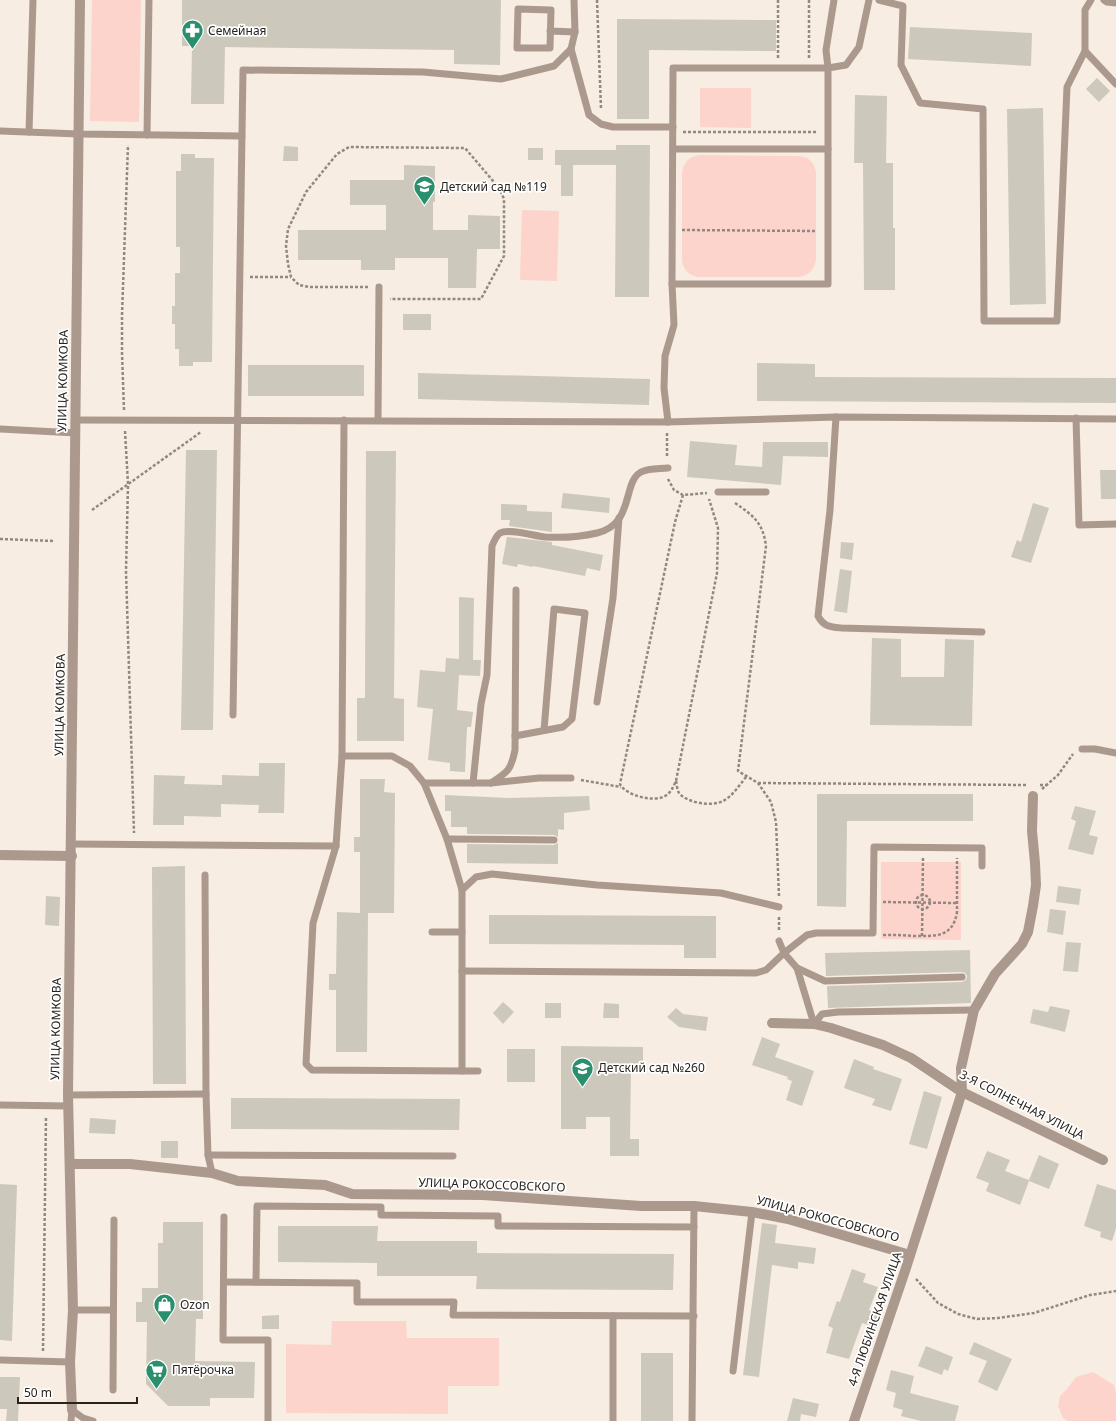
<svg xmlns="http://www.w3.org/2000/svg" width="1116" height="1421" font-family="'Noto Sans',sans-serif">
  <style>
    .green { fill: #fdd4cb }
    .building { fill: #cdc8bc }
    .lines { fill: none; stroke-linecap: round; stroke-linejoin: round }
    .path { stroke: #908982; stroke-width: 2.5; stroke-dasharray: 3 2; stroke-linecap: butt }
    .lane { stroke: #ac998e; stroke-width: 7 }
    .street { stroke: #ac998e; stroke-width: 10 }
    .labels { text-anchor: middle; stroke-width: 3.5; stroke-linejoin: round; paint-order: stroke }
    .poi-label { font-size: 12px; fill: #27231f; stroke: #fff; text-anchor: start }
    .street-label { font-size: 12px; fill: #27231f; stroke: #fff }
  </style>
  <rect width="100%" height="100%" fill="#f7ede2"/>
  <g class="green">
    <path d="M92,0H141L139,122L90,121Z"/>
    <path d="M700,88H751V128L700,127Z"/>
    <path d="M699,155L799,156C809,157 814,162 816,172V260C814,270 809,275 799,277H698C689,275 683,270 682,260V172C684,162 689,157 699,155Z"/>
    <path d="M522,210L559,211L557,281L520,280Z"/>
    <path d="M881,862H961V940L881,939Z"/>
    <path d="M332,1321H406L407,1338H499V1386H448V1414L286,1413V1344L331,1345Z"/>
    <path d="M1093,1372L1114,1385L1116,1393V1421H1068L1063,1418L1058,1406L1060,1396L1067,1389L1076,1377Z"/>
  </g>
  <g class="building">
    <path d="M182,0H501L500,65L454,64V50L225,47L224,104H191L192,46H182Z"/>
    <path d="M617,19L776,20V51L649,50V119H617Z"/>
    <path d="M910,27L1032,33L1031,66L908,59Z"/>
    <path d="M1097,78L1110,91L1099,102L1086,89Z"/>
    <path d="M855,95L887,96L886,163H893V228H895V290H864L863,163H854Z"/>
    <path d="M1043,108L1046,304L1010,305L1007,109Z"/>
    <path d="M616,145H650L649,297H615L616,165H573V196H561V165H555V150H616Z"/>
    <path d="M284,146L298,147V161H283Z"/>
    <rect x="528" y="148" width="15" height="12"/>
    <path d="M181,154H195V158H214L212,362H193V366H179V349H175V324H172V306H175V273H180V247H176V171H181Z"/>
    <path d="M404,165L435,166V202H433V230H468V215L500,216V249H477L476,288H448V258H395V270H361V260H298V230H386V205H350V180H404Z"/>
    <rect x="403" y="314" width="28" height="16"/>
    <path d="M757,363L815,364V377L1116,378V403L757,401Z"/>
    <rect x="248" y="365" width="116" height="31"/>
    <path d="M418,373L650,379L649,405L418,399Z"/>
    <path d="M690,441L737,445L735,465L762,467L763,442H828V457L783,456L781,485L687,477Z"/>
    <path d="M186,450H217L213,730H181Z"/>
    <path d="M366,451H396L394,698L404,699V741H357V698H365Z"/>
    <path d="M1100,470H1116V499H1101Z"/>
    <path d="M563,493L610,498L609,513L561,508Z"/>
    <path d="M1033,503L1049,508L1031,563L1011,557L1017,540L1021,542Z"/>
    <path d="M501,504L527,505V511L552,512V532L509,526L510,520H501Z"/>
    <path d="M507,537L552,542V545L603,555L600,571L587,568L585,576L533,566V567L518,564L517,567L502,564Z"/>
    <path d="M841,542L854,543L852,560L840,558Z"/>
    <path d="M840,569L852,571L847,613L834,611Z"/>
    <path d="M459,597L474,598L473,660H481L480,676L459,675L457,710L473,712L471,727H467L465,772L450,771V763L428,760L433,709L417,707L420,670L445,672L446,658L459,659Z"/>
    <path d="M872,638L901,639V677H944L945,639L974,640L972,726L870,725Z"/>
    <path d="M259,763H285L284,813H258L259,805L221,804V817L184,816V825H153L154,775L185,776L184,784L222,785V775L259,776Z"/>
    <path d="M360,779H385L384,792L395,793L394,913H368L367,1052H336V990H329V974H336L337,912L360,913V852H354V837H360Z"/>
    <path d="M817,794H973V821H847L846,907L817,906Z"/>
    <path d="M445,795L509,798L589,796L590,810L564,813V830L558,829V837L554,835L467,834V827H451V811H445Z"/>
    <path d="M1075,806L1096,811L1089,835L1098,837L1093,855L1068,849L1076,821L1071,819Z"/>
    <path d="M558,843V864L467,863V844L554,845Z"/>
    <path d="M185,866L186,1084H153L152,867Z"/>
    <path d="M1058,886L1081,889L1079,905L1056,902Z"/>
    <path d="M46,896L60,897L59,926L45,925Z"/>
    <path d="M1050,909L1066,911L1063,935L1047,932Z"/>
    <path d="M489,915L716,916V958H684V945L489,944Z"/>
    <path d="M1066,942L1081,943L1078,972L1063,971Z"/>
    <path d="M970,950L971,1003L828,1008L827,986L962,982L966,980L967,976L965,973L962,972L826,976L825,953Z"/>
    <path d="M503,1002L514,1012L503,1024L493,1013Z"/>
    <rect x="545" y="1003" width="16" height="15"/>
    <path d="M604,1003L619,1004V1018H603Z"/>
    <path d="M1050,1006L1070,1010L1065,1032L1030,1023L1033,1009L1048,1012Z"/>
    <path d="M676,1008L683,1014L708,1017L706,1031L679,1027L667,1017Z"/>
    <path d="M762,1037L780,1044L775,1057L814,1071L802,1106L786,1100L792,1081L787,1079L788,1077L752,1065Z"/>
    <path d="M561,1046L643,1047V1069H631L630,1139H639V1156H610V1117H586V1129H561Z"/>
    <rect x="507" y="1049" width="28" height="33"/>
    <path d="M854,1059L874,1067L873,1069L902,1079L891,1111L872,1105L875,1099L844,1088Z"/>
    <path d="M924,1091L942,1097L927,1149L909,1144Z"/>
    <path d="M231,1098L460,1099L459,1130L231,1129Z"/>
    <path d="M90,1118L116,1120L115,1134L89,1133Z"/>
    <rect x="161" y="1141" width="17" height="17"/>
    <path d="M987,1151L1010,1160L1005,1171L1029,1180L1039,1155L1059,1164L1049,1189L1029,1181L1020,1205L986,1191L989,1183L976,1178Z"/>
    <path d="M0,1184L17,1185L12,1341L0,1340Z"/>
    <path d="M1097,1184L1116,1190V1228L1112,1241L1100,1237L1101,1232L1084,1226Z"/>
    <path d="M163,1222H203V1319H196L195,1361L255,1362L254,1398H210V1406H168L146,1384L147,1322H136V1302H142V1288H158V1243H163Z"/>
    <path d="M762,1223L777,1225L775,1243L816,1248L814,1264L798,1262V1269L772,1265L759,1377L743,1375Z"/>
    <path d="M278,1226H378L377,1241H477V1253L674,1254L673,1290L476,1289L477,1276H377V1263L278,1262Z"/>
    <path d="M852,1269L866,1274L863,1282L878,1287L869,1310L882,1315L877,1328L862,1323L849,1359L826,1353L833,1328L828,1326L837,1301L840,1302Z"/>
    <path d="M279,1315V1329H262V1316Z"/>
    <path d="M974,1342L1012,1359L997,1391L978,1382L987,1361L969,1354Z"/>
    <path d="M926,1346L953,1357L948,1371L944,1369L942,1375L918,1366Z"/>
    <rect x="641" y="1353" width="32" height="68"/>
    <path d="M891,1370L914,1376L910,1393L959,1406L955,1421H921L901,1416L903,1410L893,1407L896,1393L886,1390Z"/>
    <path d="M0,1377H20L18,1421H6L7,1409H0Z"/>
    <path d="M793,1398L819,1404L816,1417L801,1414L800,1421H787Z"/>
  </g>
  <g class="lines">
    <g class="path">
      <path d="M597,0L601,109"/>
      <path d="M778,58V0"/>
      <path d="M809,58V0"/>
      <path d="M683,132H818"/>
      <path d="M682,230L817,231"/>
      <path d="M250,277H291"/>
      <path d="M368,287H309L299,285L291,277L288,264L286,246L288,229L306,192L337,154L349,147L465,148L499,188L504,199V256L481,299H390"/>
      <path d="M124,410L122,353V315L128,145"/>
      <path d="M125,431L128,484L126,571L134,833"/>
      <path d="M667,433V458"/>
      <path d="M668,479L674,490L683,495L707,493"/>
      <path d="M683,495L675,522L620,784C625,795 654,803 665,796C671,793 673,787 676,781L717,573L718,528L709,499"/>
      <path d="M735,503C754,516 763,523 766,546L738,771L758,783L771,802L776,822L779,896"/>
      <path d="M92,510L201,432"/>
      <path d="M0,539L55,541"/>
      <path d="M581,780L621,787"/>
      <path d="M676,781C677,785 677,790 679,793C687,803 712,807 723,801C733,796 740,784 747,776"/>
      <path d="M758,783L1027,785"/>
      <path d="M1040,785H1047"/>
      <path d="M1042,789L1058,775L1073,754"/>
      <circle cx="923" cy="902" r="7"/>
      <path d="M883,902L957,903"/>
      <path d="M779,917V930"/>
      <path d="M883,935C894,935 904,935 914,936C935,936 953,938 957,912V858"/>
      <path d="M922,936L923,858"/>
      <path d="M916,1279L938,1303L958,1314L977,1319L998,1318L1034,1313L1090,1295L1116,1291"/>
      <path d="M43,1351L46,1116"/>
    </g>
    <g class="lane">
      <path d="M879,0L903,6L901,65L920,103L983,109L984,321H1057L1067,87L1085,51"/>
      <path d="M1091,0L1085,10V51L1116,84"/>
      <path d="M1104,0L1107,2L1116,3"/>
      <path d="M518,9L551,10L550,48H517Z"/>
      <path d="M550,31L575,32"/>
      <path d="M571,49L589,115L601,124L613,127H673"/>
      <path d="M0,131L79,134L242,136"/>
      <path d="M29,132L33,0"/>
      <path d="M147,135L149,0"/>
      <path d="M673,149H828"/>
      <path d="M672,284H828V68L826,50L834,0"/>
      <path d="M836,417L830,510L818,616C824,627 830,627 842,628L982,632"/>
      <path d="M1076,418L1079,525L1116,524"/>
      <path d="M76,420L668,422L836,417L1116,419"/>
      <path d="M378,420L379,287"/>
      <path d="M668,422L664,388L665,356L674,325L672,284L673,68H828L846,65L859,47L869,0"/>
      <path d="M0,429L76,433"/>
      <path d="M718,492H766"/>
      <path d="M597,702L613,598L619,518"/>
      <path d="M233,715L243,70L423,72L501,79L554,66L571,49L575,32L574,0"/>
      <path d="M515,736L563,727L572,719L585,613L554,609L544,730"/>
      <path d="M1082,749H1095L1116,753"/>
      <path d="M424,783H491L539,778H571"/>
      <path d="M473,783L481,704L487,675L492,546C494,541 496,536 500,533C509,528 534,536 545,537C562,538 580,537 597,533C635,524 622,482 641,472C649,468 659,469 668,468"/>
      <path d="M491,783C508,772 511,770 515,750L516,590"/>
      <path d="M447,839L554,840"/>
      <path d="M72,844L336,846L342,756L344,420"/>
      <path d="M336,846L313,923L306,1064L312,1070L462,1071V890L447,839L424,783L410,766L392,756H342"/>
      <path d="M205,875L206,1094L208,1155L212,1173"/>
      <path d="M462,890L476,877L492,874L597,885L721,893L779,907"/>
      <path d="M432,932H462"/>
      <path d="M797,968L814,1024"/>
      <path d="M462,971L756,973L766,970L784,953L779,941"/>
      <path d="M962,977L825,981L797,968L784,953L807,935L816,933H873L874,847L982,848V866"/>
      <path d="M814,1024L822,1014L838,1012L974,1010"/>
      <path d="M462,1071H478"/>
      <path d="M68,1095L206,1094"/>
      <path d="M0,1105L68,1106"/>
      <path d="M208,1155L453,1156"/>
      <path d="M224,1217L223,1340H268V1421"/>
      <path d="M224,1282L357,1283V1302H454L453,1315L694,1316"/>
      <path d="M256,1282L257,1206L381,1207V1215L498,1216V1226L694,1227"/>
      <path d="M73,1310H113"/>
      <path d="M0,1360L70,1362"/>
      <path d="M733,1371L752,1212"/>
      <path d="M113,1390L114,1220"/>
      <path d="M72,1410L83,1418L93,1421"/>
      <path d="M71,1421L72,1410"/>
      <path d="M613,1421V1316"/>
      <path d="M692,1421L694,1206"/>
    </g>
    <g class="street">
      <path d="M0,855L72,856"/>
      <path d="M772,1023L814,1024L831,1028L883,1045L911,1058L962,1092L1103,1160"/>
      <path d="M70,1164H130L212,1173L238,1181L325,1185L352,1194L483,1195L641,1206H694L752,1212L788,1219L910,1255"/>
      <path d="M72,1410L70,1362L73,1310L68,1095L80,0"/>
      <path d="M854,1421L906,1268L962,1092L961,1068L974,1010L995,974L1022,944L1028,932L1033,906L1036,885L1035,863L1032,831L1033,796"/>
    </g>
  </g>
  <defs>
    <symbol id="pharmacy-pin" viewBox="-11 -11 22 30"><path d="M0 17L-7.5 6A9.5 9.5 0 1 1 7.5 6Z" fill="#298f6c" stroke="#fff"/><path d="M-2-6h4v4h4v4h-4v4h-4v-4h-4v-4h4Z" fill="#fff"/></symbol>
    <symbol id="school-pin" viewBox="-11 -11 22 30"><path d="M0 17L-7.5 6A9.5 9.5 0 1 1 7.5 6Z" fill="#298f6c" stroke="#fff"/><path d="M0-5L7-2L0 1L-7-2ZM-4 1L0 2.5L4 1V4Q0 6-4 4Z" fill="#fff"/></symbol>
    <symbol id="shop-pin" viewBox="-11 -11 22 30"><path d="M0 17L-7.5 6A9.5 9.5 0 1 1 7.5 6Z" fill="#298f6c" stroke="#fff"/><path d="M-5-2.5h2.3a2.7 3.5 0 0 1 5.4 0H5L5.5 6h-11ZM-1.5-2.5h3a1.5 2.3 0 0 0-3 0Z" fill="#fff"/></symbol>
    <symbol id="supermarket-pin" viewBox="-11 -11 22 30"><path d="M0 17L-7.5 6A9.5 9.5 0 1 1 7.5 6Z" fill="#298f6c" stroke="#fff"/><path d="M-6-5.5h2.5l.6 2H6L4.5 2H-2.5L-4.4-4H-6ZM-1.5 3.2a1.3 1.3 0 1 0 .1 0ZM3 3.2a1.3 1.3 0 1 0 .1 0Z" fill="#fff"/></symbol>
  </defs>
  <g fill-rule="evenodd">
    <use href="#pharmacy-pin" x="180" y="18" width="25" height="34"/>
    <use href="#school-pin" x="412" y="174" width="25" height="34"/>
    <use href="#school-pin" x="570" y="1056" width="25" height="34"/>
    <use href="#shop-pin" x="152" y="1292" width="25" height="34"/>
    <use href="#supermarket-pin" x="144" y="1358" width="25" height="34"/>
  </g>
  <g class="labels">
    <g class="poi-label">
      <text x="208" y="35">Семейная</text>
      <text x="440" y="191">Детский сад №119</text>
      <text x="598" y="1072">Детский сад №260</text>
      <text x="180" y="1309">Ozon</text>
      <text x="172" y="1374">Пятёрочка</text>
    </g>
    <g class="street-label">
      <text transform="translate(63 381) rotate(-89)" y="4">УЛИЦА КОМКОВА</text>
      <text transform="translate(60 705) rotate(-89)" y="4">УЛИЦА КОМКОВА</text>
      <text transform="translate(56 1029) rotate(-89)" y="4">УЛИЦА КОМКОВА</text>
      <text transform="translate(1022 1105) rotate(27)" y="4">3-Я СОЛНЕЧНАЯ УЛИЦА</text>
      <text transform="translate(492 1185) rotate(2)" y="4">УЛИЦА РОКОССОВСКОГО</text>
      <text transform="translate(828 1219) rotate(15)" y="4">УЛИЦА РОКОССОВСКОГО</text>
      <text transform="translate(875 1319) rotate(-71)" y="4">4-Я ЛЮБИНСКАЯ УЛИЦА</text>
    </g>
  </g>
  <path d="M18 1397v6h119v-6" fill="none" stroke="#27231f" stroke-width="2"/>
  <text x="24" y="1397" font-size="12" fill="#27231f" stroke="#ffffff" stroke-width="3" paint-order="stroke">50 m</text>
</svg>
